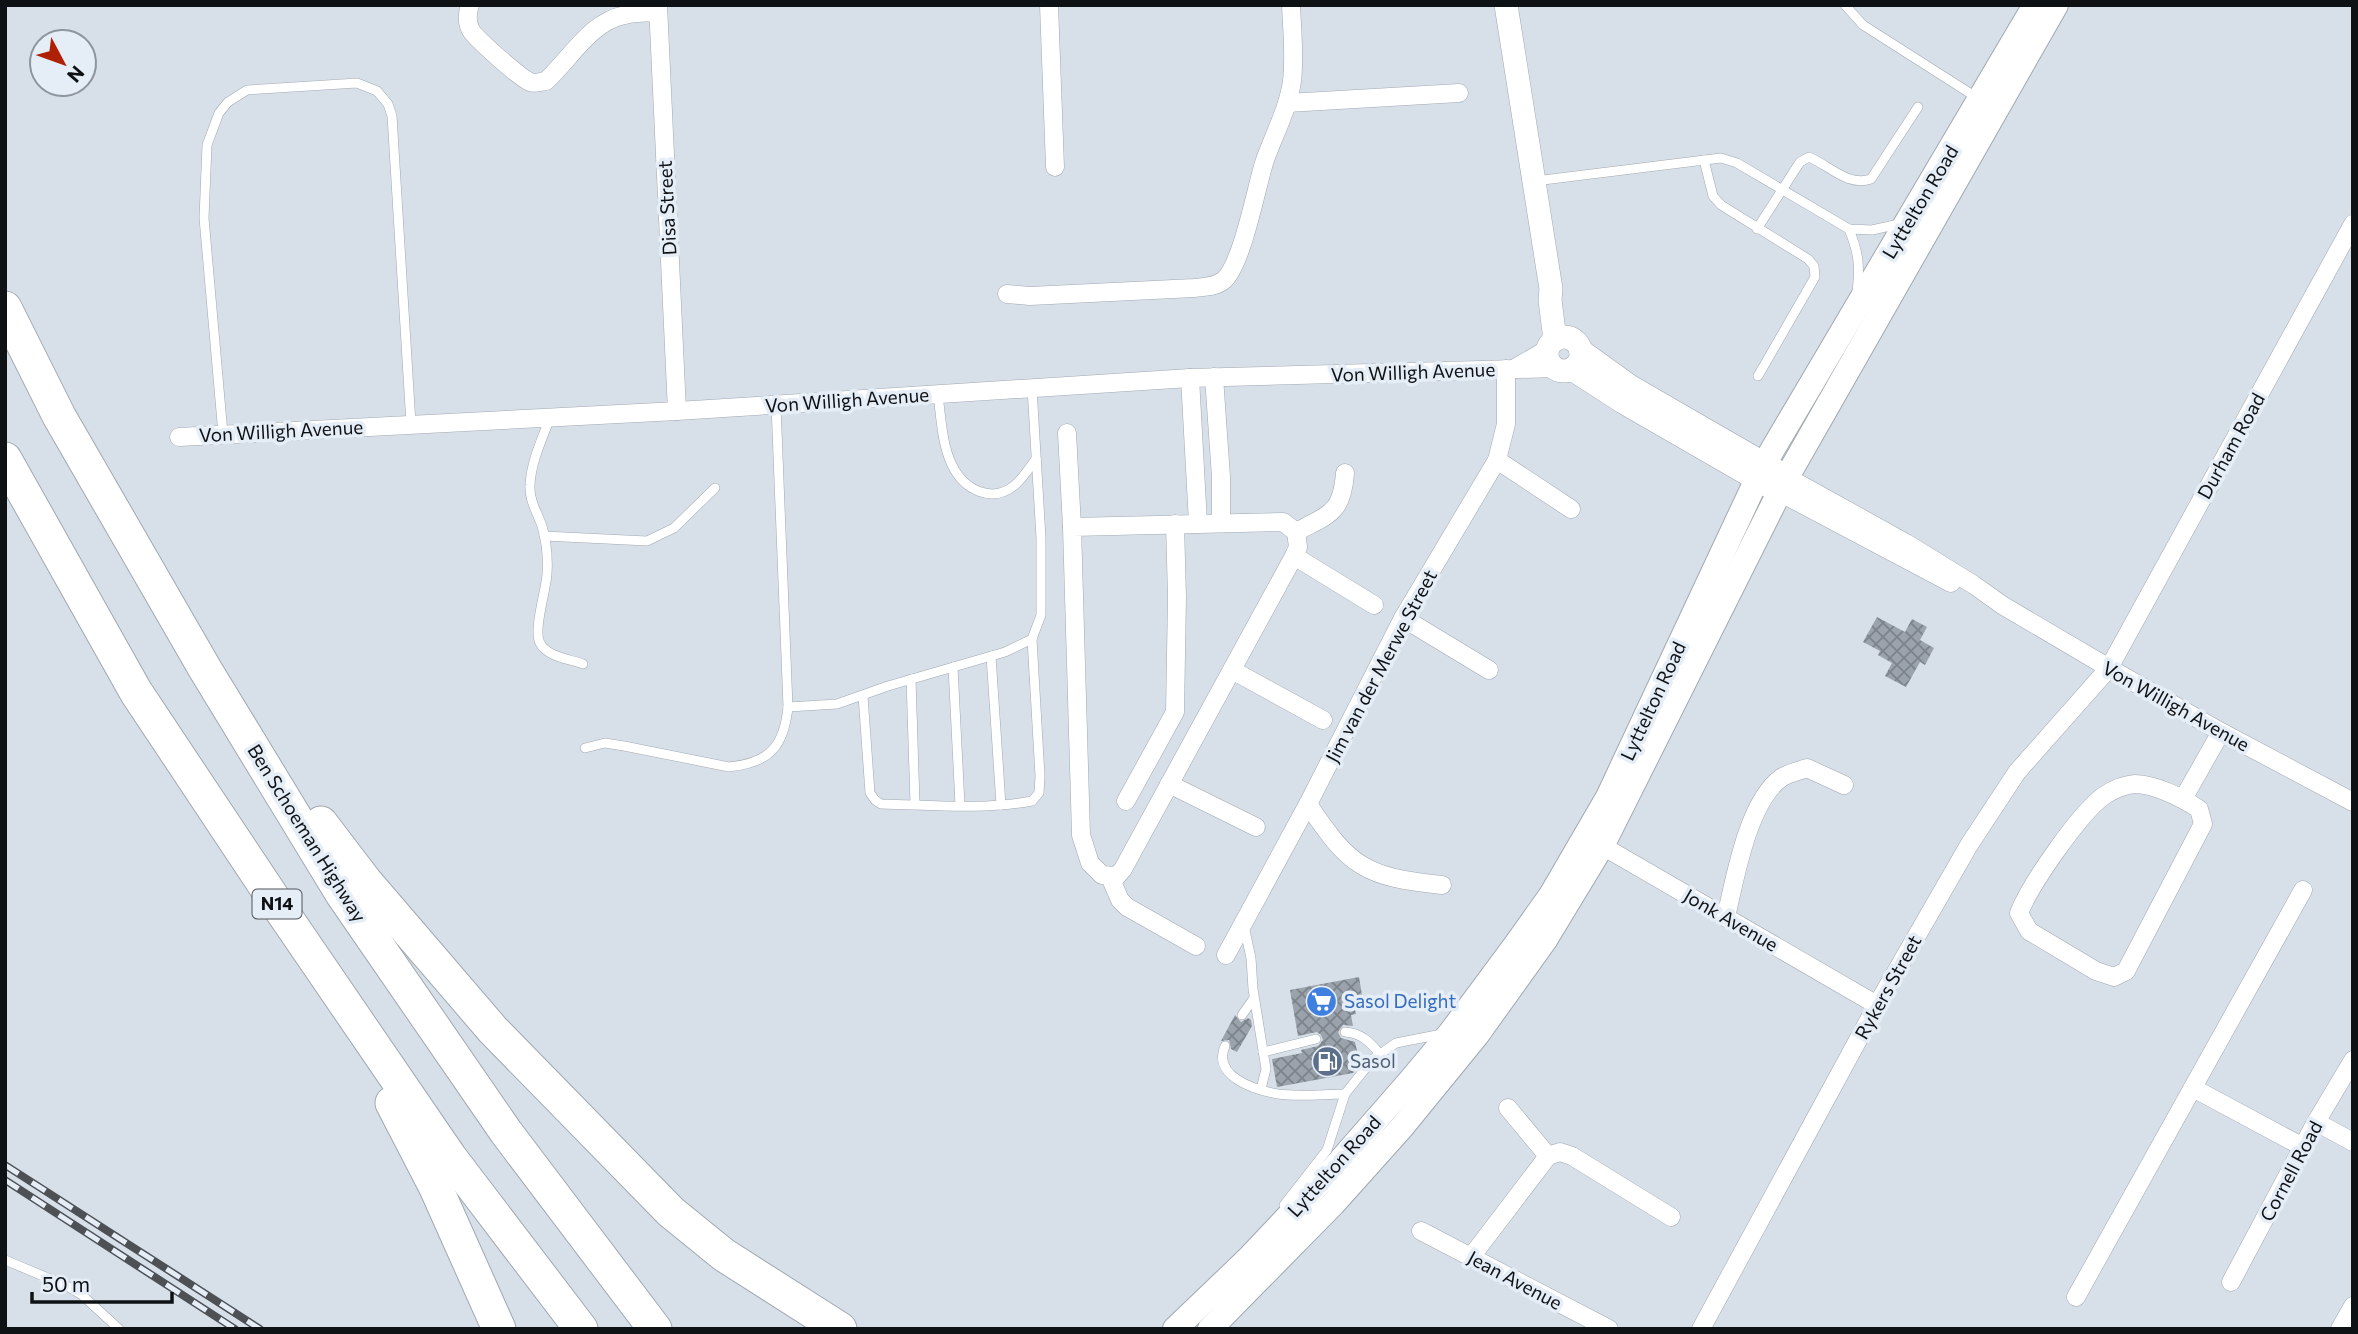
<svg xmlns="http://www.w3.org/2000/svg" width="2358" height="1334" font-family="Commissioner,sans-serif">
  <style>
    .building { fill: url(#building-cross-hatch) }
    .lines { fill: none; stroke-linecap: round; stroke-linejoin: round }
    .service-casing { stroke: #a0a8b1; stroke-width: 10 }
    .minor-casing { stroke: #a0a8b1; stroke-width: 19 }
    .tertiary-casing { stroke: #a0a8b1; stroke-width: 24 }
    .secondary-casing { stroke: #a0a8b1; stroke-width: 26 }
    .motorway-casing { stroke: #a0a8b1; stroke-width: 35 }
    .service { stroke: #fff; stroke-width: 9 }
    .minor { stroke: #fff; stroke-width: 18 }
    .tertiary { stroke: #fff; stroke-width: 23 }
    .secondary { stroke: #fff; stroke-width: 24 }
    .motorway { stroke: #fff; stroke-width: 33 }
    .rail-casing { stroke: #4d5156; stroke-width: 8 }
    .rail { stroke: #e5edf7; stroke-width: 5; stroke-dasharray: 16; stroke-linecap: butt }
    .labels { text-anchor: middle; stroke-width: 7; stroke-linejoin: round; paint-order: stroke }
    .shield { fill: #e5edf7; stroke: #4f5459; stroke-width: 2 }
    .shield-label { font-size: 18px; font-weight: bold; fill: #0f1215 }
    .street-label { font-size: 19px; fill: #0f1215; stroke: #e5edf7 }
    .shop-label { font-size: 19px; fill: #366cbe; stroke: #e5edf7; text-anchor: start }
    .service-label { font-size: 19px; fill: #4e5e75; stroke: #e5edf7; text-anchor: start }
  </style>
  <defs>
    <pattern id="building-cross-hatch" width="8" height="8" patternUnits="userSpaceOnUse" patternTransform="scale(1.75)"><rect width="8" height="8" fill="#9aa2ab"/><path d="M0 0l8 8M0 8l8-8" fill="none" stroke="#7c838a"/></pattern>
  </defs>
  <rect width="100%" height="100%" fill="#d7e0e9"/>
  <g class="building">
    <path d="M1877,617L1905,632L1912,619L1927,627L1920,640L1934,648L1925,665L1920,662L1906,687L1885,676L1892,663L1878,655L1880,651L1863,642Z"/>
    <path d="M1359,977L1362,995L1352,997L1356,1014L1351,1015L1353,1026L1343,1025L1338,1032L1341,1038L1355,1042L1360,1064L1353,1073L1277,1087L1272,1059L1302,1053L1301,1050L1318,1046L1323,1040L1321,1035L1317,1032L1298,1036L1290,990Z"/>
    <path d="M1235,1015L1241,1022L1248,1018L1251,1020L1252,1026L1237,1052L1231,1049L1229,1040L1221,1041Z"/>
  </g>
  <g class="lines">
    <defs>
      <g id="service">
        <path d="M1845,5L1863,25L1979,99"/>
        <path d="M1704,160L1713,196L1721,205L1808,259L1814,266L1815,277L1758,376"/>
        <path d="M1535,181L1721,158L1737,163L1849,229L1872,230L1899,224"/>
        <path d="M1757,229L1800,162L1809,157C1830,166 1848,187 1871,179L1918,107"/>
        <path d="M1849,229C1859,254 1860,266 1857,292"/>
        <path d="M938,395C941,417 942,445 952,465C964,490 992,504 1015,485C1023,478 1030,467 1036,459"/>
        <path d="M550,418C542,439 531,462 530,485C529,500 537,512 542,526C546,540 548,559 547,574C546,591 533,630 540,643C547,657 570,659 583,664"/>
        <path d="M223,434L204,218L207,145L219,113L228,102L247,90L357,83L377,91L388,104L392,116L411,424"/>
        <path d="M544,536L647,541L674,528L715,488"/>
        <path d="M991,656L1001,805"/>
        <path d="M953,667L960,805"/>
        <path d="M911,679L915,804"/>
        <path d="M863,696L870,793L875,800L881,804C931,805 983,810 1032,801L1039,793L1040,776L1032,639"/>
        <path d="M788,707L837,704L888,686L1005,652L1032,639L1041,615V538L1032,388"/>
        <path d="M585,748L605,743L624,746L729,767C769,763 784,747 788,707L776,405"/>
        <path d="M1244,926L1251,958L1253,989L1266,1069L1261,1089"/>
        <path d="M1242,1015L1254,998"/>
        <path d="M1345,1032C1361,1033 1370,1042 1379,1053"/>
        <path d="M1225,1046C1212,1076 1254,1090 1278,1094C1299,1097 1324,1094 1345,1094"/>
        <path d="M1263,1052L1316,1039"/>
        <path d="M1284,1205L1327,1150L1345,1094L1373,1059L1396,1043L1442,1034"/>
        <path d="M5,1260L67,1286L82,1295L119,1329"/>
      </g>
      <g id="minor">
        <path d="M470,5C467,14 466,23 472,32C479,41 520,78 530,82C536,84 540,82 546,81C570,59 591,21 625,15C636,12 647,13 658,12"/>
        <path d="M658,5L677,411"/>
        <path d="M1049,5L1055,167"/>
        <path d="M1287,103L1459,93"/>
        <path d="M1007,294L1030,296L1194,288C1204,287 1216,287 1224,280C1242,264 1256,189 1264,163C1273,136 1288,110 1292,81C1295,56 1292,30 1291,5"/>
        <path d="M1515,368L1548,349"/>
        <path d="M1214,377L1221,477V523"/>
        <path d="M1190,378L1198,523"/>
        <path d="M1067,433L1072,527"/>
        <path d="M179,437L677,411L1190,378L1556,368"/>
        <path d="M1497,460L1571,509"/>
        <path d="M1787,477L1906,543L1974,585L2002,605L2109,668L2221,732L2353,802"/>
        <path d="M1779,492L1951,583"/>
        <path d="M1283,522L1296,532L1298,547L1294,556L1123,869L1117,876L1102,875L1090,863L1081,835L1072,527Z"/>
        <path d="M1296,532C1329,514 1342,514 1345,473"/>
        <path d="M1294,556L1374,605"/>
        <path d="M1403,618L1489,670"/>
        <path d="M1232,670L1323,720"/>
        <path d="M1169,784L1256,827"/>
        <path d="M2135,784C2158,785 2180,797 2199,809L2203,824L2126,971L2114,977L2096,971L2029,931L2019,913C2030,885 2080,812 2105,795C2114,789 2124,785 2135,784Z"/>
        <path d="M2183,799L2221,732"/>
        <path d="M1126,801L1175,712L1177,597L1175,524"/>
        <path d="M1308,804C1350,868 1366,877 1442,885"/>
        <path d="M1592,840L1877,1005"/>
        <path d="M1110,877L1120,900L1127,907L1196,946"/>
        <path d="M1726,917C1735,878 1748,802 1781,778C1788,773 1799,771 1807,768L1844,785"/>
        <path d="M1226,955L1308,804L1403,618L1497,460L1506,424V369"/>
        <path d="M2193,1088L2303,1147"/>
        <path d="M1508,1108L1548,1156"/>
        <path d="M2316,1122L2353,1142"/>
        <path d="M1421,1231L1609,1329"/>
        <path d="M1471,1257L1548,1156L1560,1152L1572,1156L1671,1217"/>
        <path d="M2231,1282L2316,1122L2353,1060"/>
        <path d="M2076,1297L2303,890"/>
        <path d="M1701,1329L1877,1005L1969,845L2017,772L2109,668L2353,224"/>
        <path d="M2340,1329L2353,1306"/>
      </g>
      <g id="tertiary">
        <path d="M1506,5L1551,289L1550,300L1555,340"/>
        <circle cx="1564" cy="354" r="17"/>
        <path d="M1581,351L1631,387L1787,477"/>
        <path d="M1572,369L1623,402L1774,489"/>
      </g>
      <g id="secondary">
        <path d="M1175,1329L1248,1259L1334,1168L1410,1081L1451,1032L1517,943L1551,895L1608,797L1764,464L2035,5"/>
        <path d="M1210,1329L1333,1204L1402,1127L1477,1035L1545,940L1602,846L1787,477L2056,5"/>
      </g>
      <g id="motorway">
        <path d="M5,308L59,416L205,669L342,894L506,1132L655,1329"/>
        <path d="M5,459L136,692L281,910L450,1157L581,1329"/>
        <path d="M321,823L366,882L493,1030L671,1212L724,1255L840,1329"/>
        <path d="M392,1103L436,1188L499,1329"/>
      </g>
    </defs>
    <use href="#service" class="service-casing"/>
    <use href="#minor" class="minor-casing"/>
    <use href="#tertiary" class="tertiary-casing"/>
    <use href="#secondary" class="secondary-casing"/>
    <use href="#motorway" class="motorway-casing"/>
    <use href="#service" class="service"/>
    <use href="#minor" class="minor"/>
    <use href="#tertiary" class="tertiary"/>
    <use href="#secondary" class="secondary"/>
    <use href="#motorway" class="motorway"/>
    <defs>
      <g id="rail">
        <path d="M5,1165L260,1329"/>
        <path d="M5,1180L235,1329"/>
      </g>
    </defs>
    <use href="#rail" class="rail-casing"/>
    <use href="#rail" class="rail"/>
  </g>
  <defs>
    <symbol id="supermarket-disc" viewBox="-11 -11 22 22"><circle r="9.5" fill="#3f7fe0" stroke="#e5edf7"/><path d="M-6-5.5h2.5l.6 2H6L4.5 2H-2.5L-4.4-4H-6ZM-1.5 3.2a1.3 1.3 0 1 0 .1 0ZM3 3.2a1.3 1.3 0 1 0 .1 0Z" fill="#fff"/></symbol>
    <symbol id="fuel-disc" viewBox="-11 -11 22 22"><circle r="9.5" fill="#5c6f8a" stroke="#e5edf7"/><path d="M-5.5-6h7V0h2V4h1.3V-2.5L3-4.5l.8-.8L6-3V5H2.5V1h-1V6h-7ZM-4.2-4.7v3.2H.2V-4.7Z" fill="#fff"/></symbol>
  </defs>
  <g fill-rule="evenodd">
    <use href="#supermarket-disc" x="1304" y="984" width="35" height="35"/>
    <use href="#fuel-disc" x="1310" y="1044" width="35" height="35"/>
  </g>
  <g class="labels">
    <rect class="shield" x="252.5" y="889.5" width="49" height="29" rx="5"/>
    <g class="shield-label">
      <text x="277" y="910">N14</text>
    </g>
    <g class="street-label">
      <text transform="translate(1920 202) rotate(-59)" y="7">Lyttelton Road</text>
      <text transform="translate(667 208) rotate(-93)" y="7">Disa Street</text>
      <text transform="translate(1413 372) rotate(-2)" y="7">Von Willigh Avenue</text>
      <text transform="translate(847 400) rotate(-4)" y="7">Von Willigh Avenue</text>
      <text transform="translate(281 431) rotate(-3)" y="7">Von Willigh Avenue</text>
      <text transform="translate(2231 446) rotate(-61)" y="7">Durham Road</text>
      <text transform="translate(1381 666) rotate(-62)" y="7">Jim van der Merwe Street</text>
      <text transform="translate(1653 701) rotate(-65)" y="7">Lyttelton Road</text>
      <text transform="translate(2176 706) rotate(29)" y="7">Von Willigh Avenue</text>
      <text transform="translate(307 833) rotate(58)" y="7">Ben Schoeman Highway</text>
      <text transform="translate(1731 920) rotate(30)" y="7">Jonk Avenue</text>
      <text transform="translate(1888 987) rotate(-61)" y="7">Rykers Street</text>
      <text transform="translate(1334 1166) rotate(-48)" y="7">Lyttelton Road</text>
      <text transform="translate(2291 1171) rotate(-62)" y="7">Cornell Road</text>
      <text transform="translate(1515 1280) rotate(28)" y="7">Jean Avenue</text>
    </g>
    <g class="shop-label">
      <text x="1344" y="1008">Sasol Delight</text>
    </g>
    <g class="service-label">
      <text x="1350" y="1068">Sasol</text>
    </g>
  </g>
  <rect width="2358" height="1334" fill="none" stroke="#0f1215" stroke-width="14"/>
  <g transform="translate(63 63) rotate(131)"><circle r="33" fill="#e5edf7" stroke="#8f959d" stroke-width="2"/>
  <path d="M0-5L12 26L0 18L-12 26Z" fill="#af2107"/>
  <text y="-10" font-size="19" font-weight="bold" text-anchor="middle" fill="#0f1215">N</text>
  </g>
  <path d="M32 1292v10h140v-10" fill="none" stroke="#0f1215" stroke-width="3.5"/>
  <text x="42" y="1292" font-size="21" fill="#0f1215" stroke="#e5edf7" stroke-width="5" paint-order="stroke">50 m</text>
</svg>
